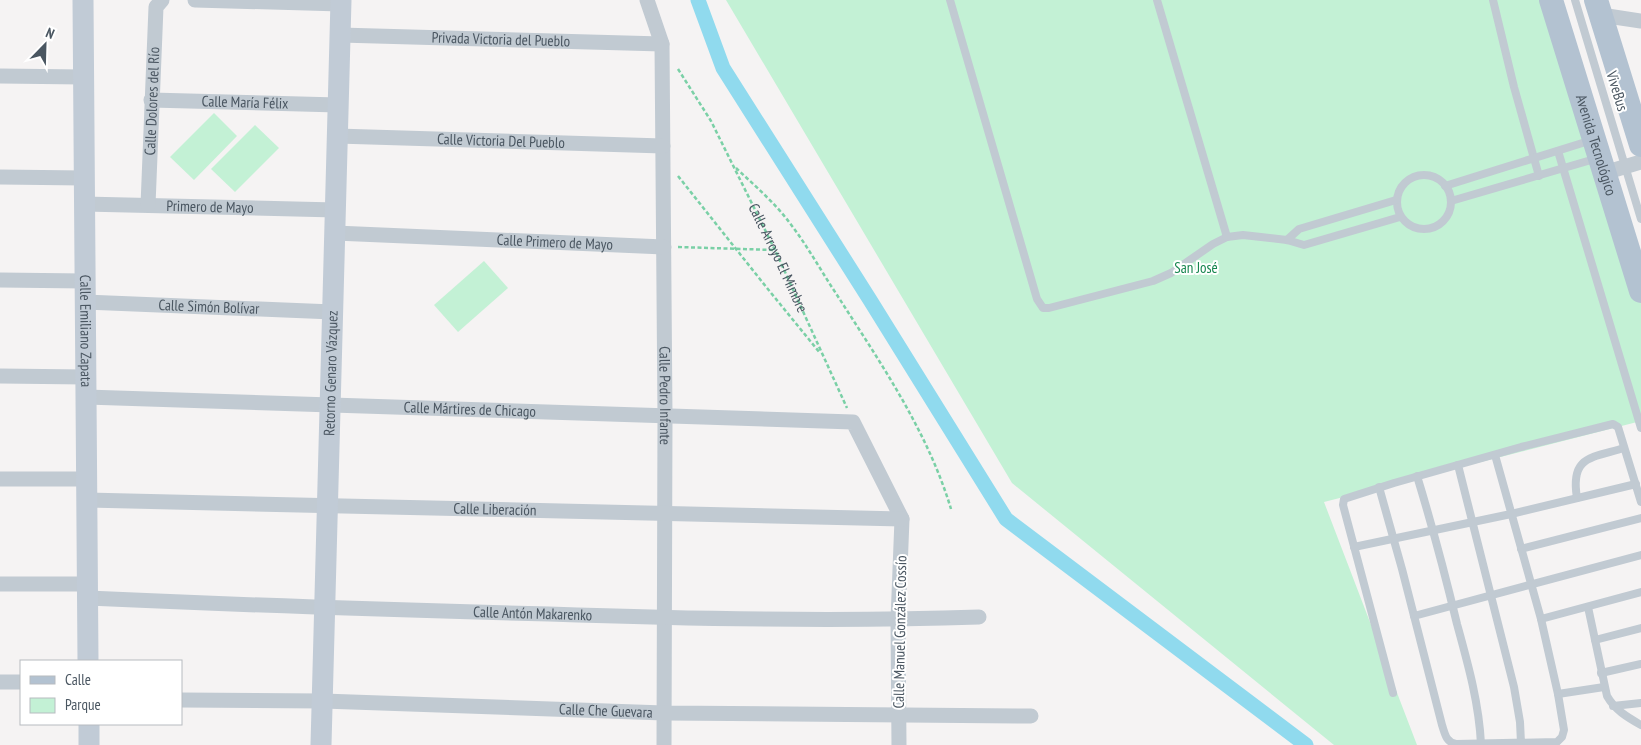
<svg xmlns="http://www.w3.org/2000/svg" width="1641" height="745" font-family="'PT Sans Narrow',sans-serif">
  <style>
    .green { fill: #c3f1d5 }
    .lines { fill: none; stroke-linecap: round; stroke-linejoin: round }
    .canal { stroke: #90daee; stroke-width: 15 }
    .path { stroke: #7ad0a6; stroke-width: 2.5; stroke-dasharray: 4 2.5; stroke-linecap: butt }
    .lane { stroke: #c1cad2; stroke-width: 8 }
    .street { stroke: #c1cad2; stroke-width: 15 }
    .secondary { stroke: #c1cbd6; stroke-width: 21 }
    .primary { stroke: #b3c2d1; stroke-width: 24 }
    .labels { text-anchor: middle; stroke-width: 4; stroke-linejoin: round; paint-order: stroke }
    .street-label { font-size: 15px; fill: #4a5661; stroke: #fff }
    .park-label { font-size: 15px; fill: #17864f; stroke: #fff }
  </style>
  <rect width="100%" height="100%" fill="#f5f3f3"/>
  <g class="green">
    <path d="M726,0H1551L1641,290V421L1324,502L1417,745H1334L1012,483Z"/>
    <path d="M214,113L237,136L194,180L170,157Z"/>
    <path d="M255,125L279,148L235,192L211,169Z"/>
    <path d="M484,261L508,288L458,332L434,305Z"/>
  </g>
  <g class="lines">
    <path class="canal" d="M698,0L723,68L870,300L1006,519L1306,745"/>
    <g class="path">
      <path id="s1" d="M678,69L711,121L775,250L847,408"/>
      <path d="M736,168C754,185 774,202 789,222C807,245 821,271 837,295C880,362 928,432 951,509"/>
      <path d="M678,176L767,288L820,353"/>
      <path d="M678,247L774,250"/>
    </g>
    <g class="lane">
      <path d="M950,0L1037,299L1043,308H1049L1153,281L1171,273L1213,244L1227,237L1243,235L1261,237L1287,240L1304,245L1400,217"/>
      <path d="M1157,0L1227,237"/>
      <path d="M1493,0L1514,87L1539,176"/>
      <path d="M1575,0L1641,219"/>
      <path d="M1558,151L1641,428"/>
      <circle cx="1424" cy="202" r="27"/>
      <path d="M1445,186L1592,140"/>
      <path d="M1451,201L1598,158"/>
      <path d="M1287,240L1299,229L1396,200"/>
      <path d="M1458,465L1514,687L1520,722L1521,743"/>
      <path d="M1417,476C1432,525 1445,574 1457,624C1468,664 1479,703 1481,744"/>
      <path d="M1379,487L1402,569L1442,725C1445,734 1446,742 1456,744L1557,742L1562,737L1564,730L1558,694L1541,619L1495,455"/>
      <path d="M1577,498C1570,456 1591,458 1624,448"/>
      <path d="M1354,547L1511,514L1636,484"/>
      <path d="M1521,549L1641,518"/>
      <path d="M1588,607L1607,696C1615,710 1627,717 1641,725"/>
      <path d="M1414,616L1641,555"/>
      <path d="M1541,619L1641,592"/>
      <path d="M1595,640L1641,628"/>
      <path d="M1601,673L1641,664"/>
      <path d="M1393,693L1343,505L1344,499L1394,483L1521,447L1613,424L1618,427L1641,502"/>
      <path d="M1558,694L1604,687"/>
      <path d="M1613,706L1641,703"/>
    </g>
    <g class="street">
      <path d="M195,0L341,4"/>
      <path id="s2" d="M647,0L662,44L665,416L664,745"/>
      <path d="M1601,15L1641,21"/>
      <path id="s3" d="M340,35L662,44"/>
      <path d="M0,76L83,77"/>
      <path id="s4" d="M151,100L338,105"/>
      <path id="s5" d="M337,136L663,146"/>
      <path d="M1604,173L1641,162"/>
      <path d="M0,177L84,178"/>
      <path id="s6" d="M84,204L336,210"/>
      <path id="s7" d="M148,205L156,7L162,0"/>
      <path id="s8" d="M335,233L664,247"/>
      <path d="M0,280L85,281"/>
      <path id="s9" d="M85,302L333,312"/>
      <path d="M0,376L86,377"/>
      <path id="s10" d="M86,397L853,422L902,519L898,620L899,745"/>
      <path d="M0,479H87"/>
      <path id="s11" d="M87,500L902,519"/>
      <path d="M0,584H88"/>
      <path id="s12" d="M88,598C241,605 395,610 549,614C692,619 836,622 979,617"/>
      <path d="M0,682H21"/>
      <path id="s13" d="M181,700L323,701L664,713L1031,716"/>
    </g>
    <g class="secondary">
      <path id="s14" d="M83,0L88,661"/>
      <path d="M89,724V745"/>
      <path id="s15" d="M321,745L341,0"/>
    </g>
    <g class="primary">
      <path id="s16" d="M1551,0L1641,291"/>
      <path d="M1596,0L1641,145"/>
    </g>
  </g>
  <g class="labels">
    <g class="street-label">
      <text dy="5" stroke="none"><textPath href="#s3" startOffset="161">Privada Victoria del Pueblo</textPath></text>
      <text transform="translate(1617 91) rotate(73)" y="5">ViveBus</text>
      <text dy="5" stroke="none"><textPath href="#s7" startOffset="104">Calle Dolores del Río</textPath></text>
      <text dy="5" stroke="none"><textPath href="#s4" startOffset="94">Calle María Félix</textPath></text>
      <text dy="5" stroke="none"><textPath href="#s5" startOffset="164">Calle Victoria Del Pueblo</textPath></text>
      <text dy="5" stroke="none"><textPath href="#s16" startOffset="152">Avenida Tecnológico</textPath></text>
      <text dy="5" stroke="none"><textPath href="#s6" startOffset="126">Primero de Mayo</textPath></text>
      <text dy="5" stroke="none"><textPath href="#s8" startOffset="220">Calle Primero de Mayo</textPath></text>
      <text dy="5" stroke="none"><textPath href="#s1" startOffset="214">Calle Arroyo El Mimbre</textPath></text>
      <text dy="5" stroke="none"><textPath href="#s9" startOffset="124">Calle Simón Bolívar</textPath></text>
      <text dy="5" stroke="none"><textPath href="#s14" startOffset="331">Calle Emiliano Zapata</textPath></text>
      <text dy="5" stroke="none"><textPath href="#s15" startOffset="372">Retorno Genaro Vázquez</textPath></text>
      <text dy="5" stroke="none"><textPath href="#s2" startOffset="398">Calle Pedro Infante</textPath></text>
      <text dy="5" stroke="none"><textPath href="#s10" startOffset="384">Calle Mártires de Chicago</textPath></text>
      <text dy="5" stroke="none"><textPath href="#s11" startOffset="408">Calle Liberación</textPath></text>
      <text dy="5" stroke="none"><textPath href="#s12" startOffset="445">Calle Antón Makarenko</textPath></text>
      <text transform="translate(900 632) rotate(-89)" y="5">Calle Manuel González Cossío</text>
      <text dy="5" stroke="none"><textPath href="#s13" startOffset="425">Calle Che Guevara</textPath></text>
    </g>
    <g class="park-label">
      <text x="1196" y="273">San José</text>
    </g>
  </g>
  <rect x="20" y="660" width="162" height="65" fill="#ffffff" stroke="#b7bbc0"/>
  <rect x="30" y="676" width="25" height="8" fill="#b3c2d1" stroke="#b7bbc0"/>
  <text x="65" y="685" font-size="15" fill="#4a5661">Calle</text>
  <rect x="30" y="698" width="25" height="15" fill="#c3f1d5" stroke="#b7bbc0"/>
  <text x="65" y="710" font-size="15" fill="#4a5661">Parque</text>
  <g transform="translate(45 45) rotate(23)" stroke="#ffffff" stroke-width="4" paint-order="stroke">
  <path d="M0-4L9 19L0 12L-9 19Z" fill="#4a5661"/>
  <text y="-8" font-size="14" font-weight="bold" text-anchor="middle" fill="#4a5661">N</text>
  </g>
</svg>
